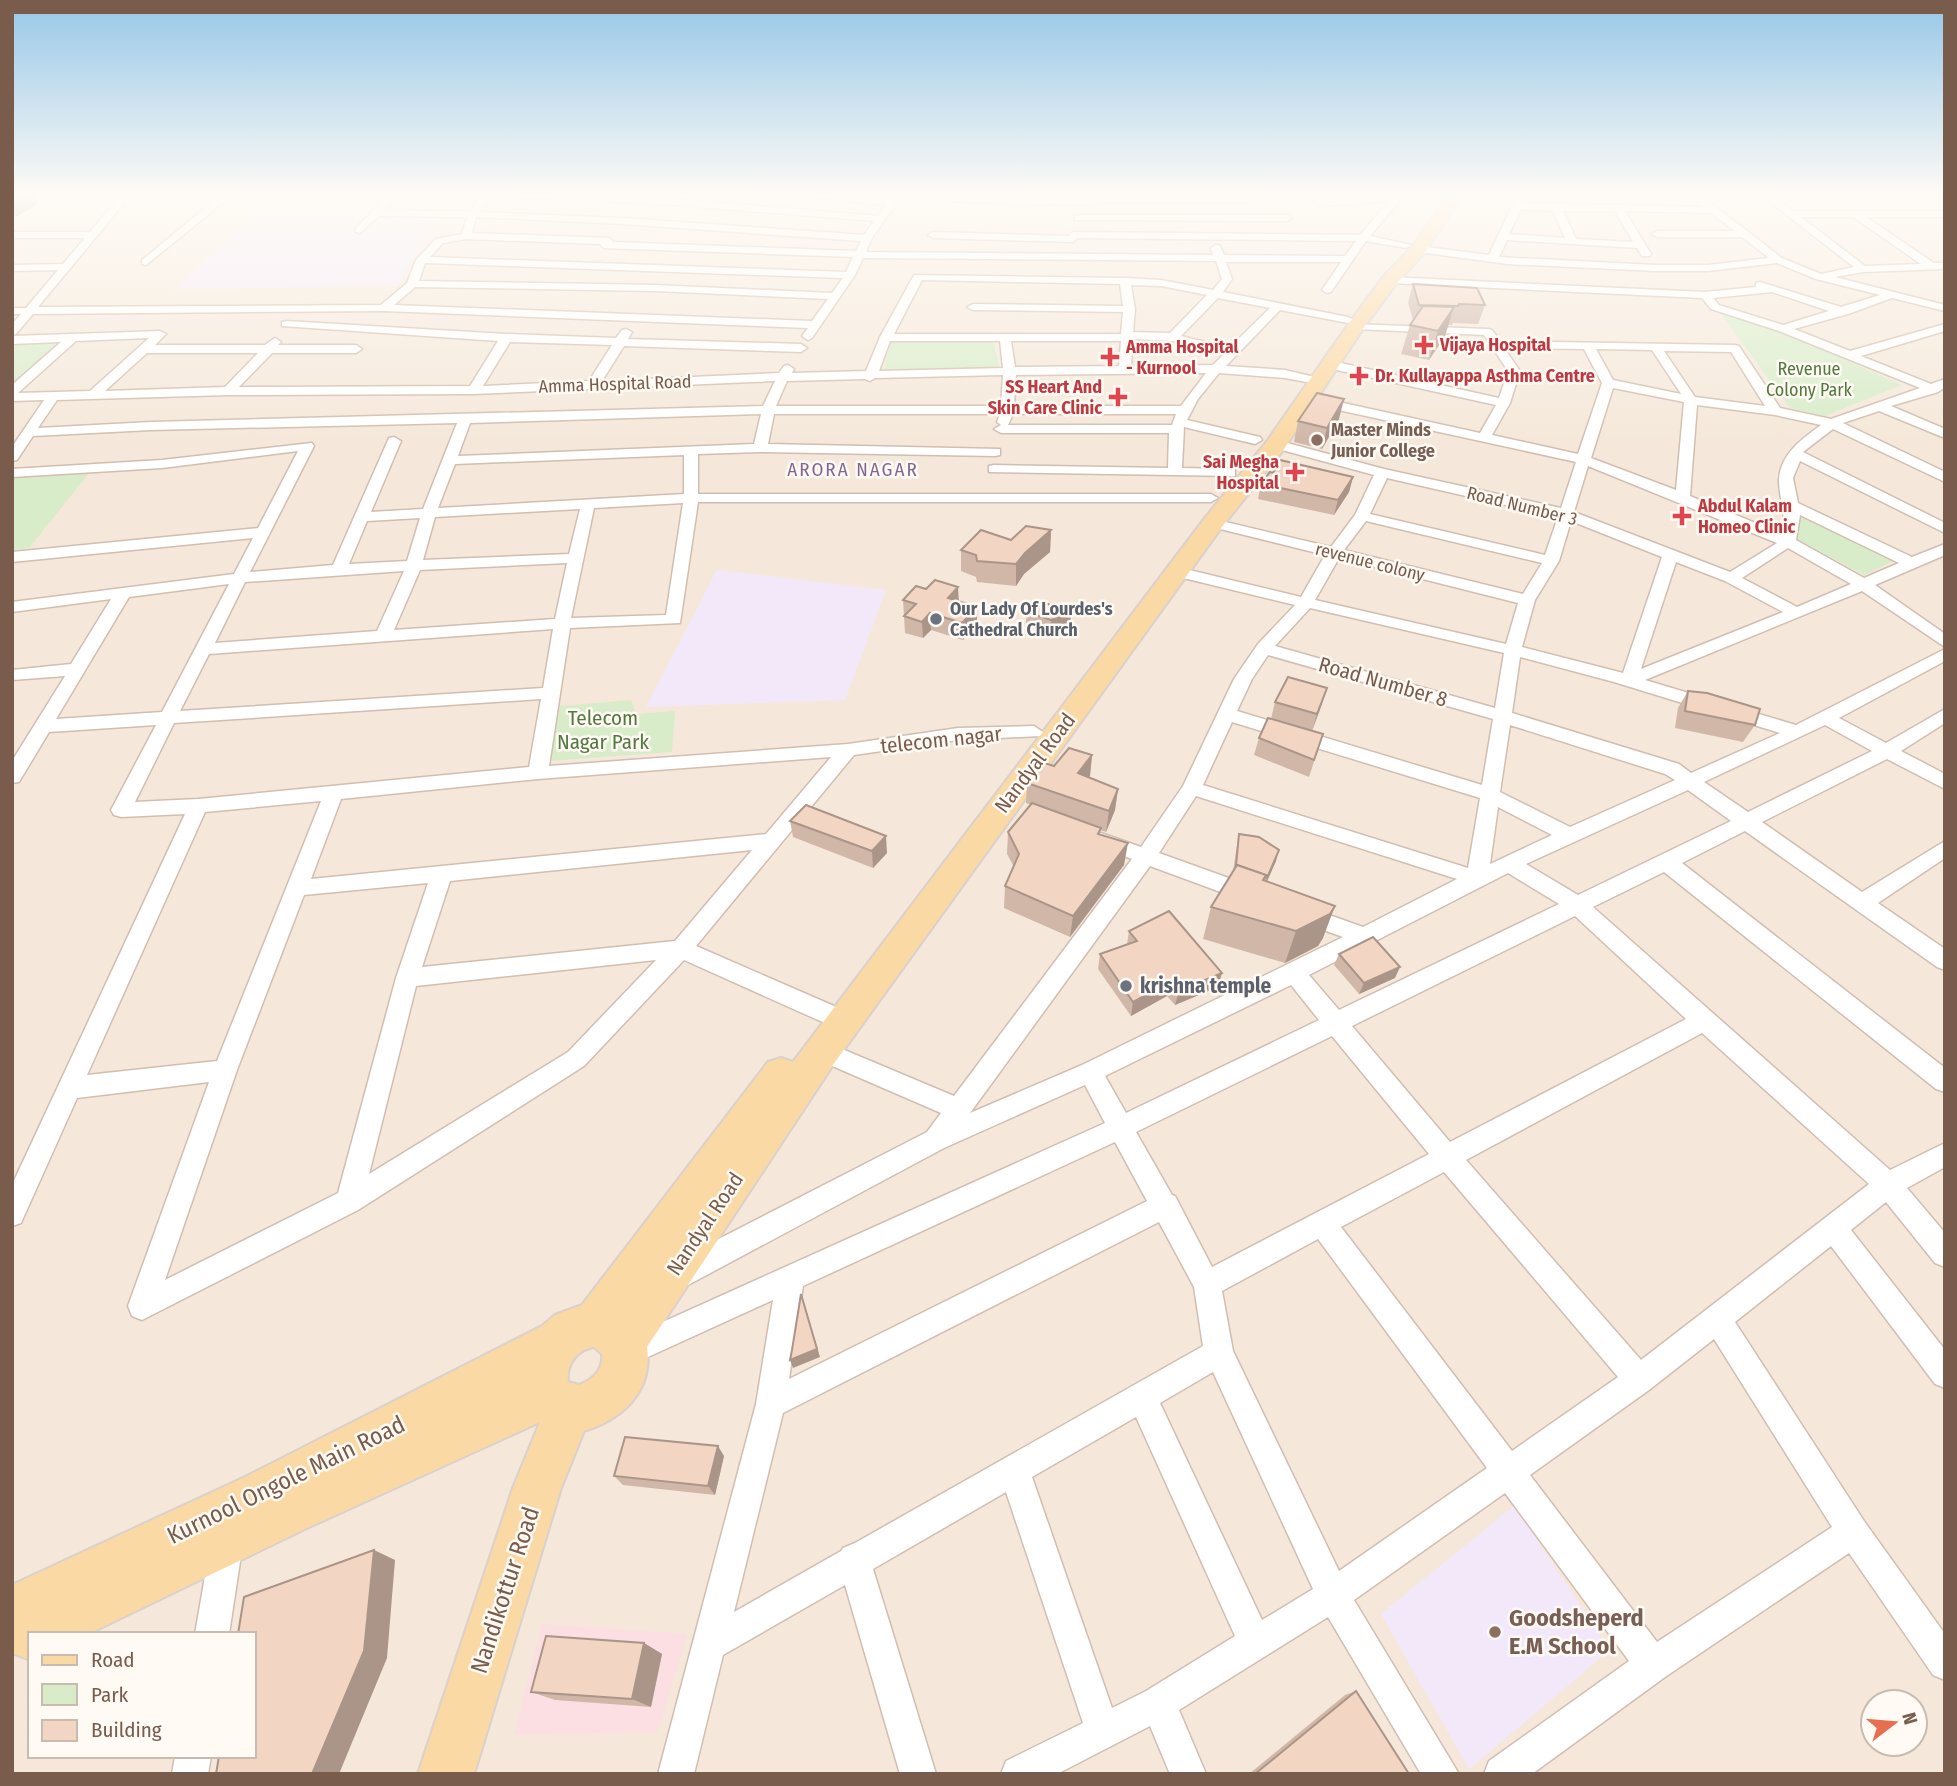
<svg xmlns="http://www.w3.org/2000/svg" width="1957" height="1786" font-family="'Fira Sans Condensed',sans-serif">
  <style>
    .residential { fill: #f5e8da; fill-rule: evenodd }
    .education { fill: #f3e8fa }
    .medical { fill: #fbdfe3 }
    .green { fill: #d8ecc9 }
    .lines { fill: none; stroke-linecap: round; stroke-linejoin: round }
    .minor-casing { stroke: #d1beb0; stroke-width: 3 }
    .tertiary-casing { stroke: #d1beb0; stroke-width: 4 }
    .primary-casing { stroke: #dad1cd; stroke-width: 4 }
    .minor { fill: #fff; fill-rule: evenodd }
    .tertiary { fill: #fff; fill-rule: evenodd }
    .primary { fill: #fbd9a5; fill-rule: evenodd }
    .wall { fill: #d1b7a8 }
    .shaded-wall { fill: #aa9588 }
    .building { fill: #f3d5c3; stroke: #aa9588; stroke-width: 2 }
    .health-dot { fill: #e0444e; stroke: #fffaf3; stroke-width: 2.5 }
    .education-dot { fill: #8d6e63; stroke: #fffaf3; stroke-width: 2.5 }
    .worship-dot { fill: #6b7280; stroke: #fffaf3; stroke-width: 2.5 }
    .labels { text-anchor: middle; stroke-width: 5; stroke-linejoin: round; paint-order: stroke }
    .far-health-label { font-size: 18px; font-weight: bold; fill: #be3a42; stroke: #fffaf3; text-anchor: start }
    .far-park-label { font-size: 18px; fill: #537a41; stroke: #fffaf3 }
    .far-street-label { font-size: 18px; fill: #7a5c4d; stroke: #fffaf3 }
    .far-education-label { font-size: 18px; font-weight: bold; fill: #785e54; stroke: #fffaf3; text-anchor: start }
    .far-worship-label { font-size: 18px; font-weight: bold; fill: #5b616d; stroke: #fffaf3; text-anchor: start }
    .far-neighbourhood-label { font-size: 19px; letter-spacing: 2px; fill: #846695; stroke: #fffaf3 }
    .street-label { font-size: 21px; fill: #7a5c4d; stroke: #fffaf3 }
    .park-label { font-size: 21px; fill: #537a41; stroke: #fffaf3 }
    .worship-label { font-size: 21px; font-weight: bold; fill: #5b616d; stroke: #fffaf3; text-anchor: start }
    .near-street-label { font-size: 24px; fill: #7a5c4d; stroke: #fffaf3 }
    .near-education-label { font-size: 24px; font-weight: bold; fill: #785e54; stroke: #fffaf3; text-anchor: start }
  </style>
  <rect width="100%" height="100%" fill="#fdf6ec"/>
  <path class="residential" d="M12,193H1945V1774H12ZM30,1634H254V1756H30ZM1873,1702H1915V1744H1873Z"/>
  <g class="education">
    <path d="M257,215H435L397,286L175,289Z"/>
    <path d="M717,570L886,590L845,700L646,707Z"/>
    <path d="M1514,1506L1610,1650L1469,1769L1381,1614Z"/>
  </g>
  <path class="medical" d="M542,1624L688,1634L657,1732L514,1735Z"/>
  <g class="green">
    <path d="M1718,310L1781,331L1902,385L1824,416L1790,408Z"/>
    <path d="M993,340L1000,369L883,374L891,341Z"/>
    <path d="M62,342L12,383V350L19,343Z"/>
    <path d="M90,472L29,548L12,550V477Z"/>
    <path d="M1800,513L1894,561L1864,575L1795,538Z"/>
    <path d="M631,700L636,714L675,711L672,752L549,761L560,706Z"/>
  </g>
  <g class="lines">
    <defs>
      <g id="minor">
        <path d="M123,193H133L131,195H391L396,198L384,210L469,211L486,193C617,193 747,205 878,216L886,205L797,196L792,193H823L889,200L894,193H904L872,238L866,252L1213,255L1211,248L1216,245L1220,246L1224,255L1345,256L1356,241L1077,238L1073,242L933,238L928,235L933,232L1069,236L1073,232L1360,235L1389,201L1320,206L1304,193H1314L1322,200L1406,193L1370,236L1411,245L1406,248L1366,241L1331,292L1327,293L1322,290L1341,262H1226L1232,279L1223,292L1348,317L1354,320L1348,323L1280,310L1226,366L1285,370L1323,379V385L1285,378L1219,373L1198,399L1187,420L1260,437L1262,440L1255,444L1184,427L1182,468L1230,469L1235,470V476L989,472V466L994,465L1168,468L1169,433H1001L994,429L1001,425L997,422L1000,414H774L768,444L1000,449V455L995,456L760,452L698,454V494H1211L1218,498L1211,502H698L680,623L570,628L549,766L848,744L958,728L1034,726L1043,732L1040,736L958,740L854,755L696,946L834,1006L838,1013L834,1020L826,1023L818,1020L684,960L584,1066L358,1210L142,1320L132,1316L128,1306L209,1082L77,1098L21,1223L12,1226V1185L185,814L121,817L114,815L111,810L156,725L49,732L19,782L12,783V761L65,676L12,680V670L71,664L111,599L12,612V602L234,574L253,538L12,562V552L258,528L298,451L162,468L12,477V469L162,460L312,443L314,446L250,572L333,565L389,438L394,437L401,441L371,512L423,509L457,423L151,430L33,436L17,460L12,461V447L44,400L12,401V385L61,342L12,344V336L160,331L166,334L155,345H265L275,338L281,342L278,345H356L362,349L356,353H272L239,387L470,386L498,341L282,326V322L286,321L506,334L616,338L622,330L626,329L632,332L628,339L801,344L807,348L801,352L624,346L602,381L779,373L784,366L788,365L794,369L792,373L866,371L880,337L914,275L1125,278L1161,280L1213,290L1222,279L1216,261L863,258L855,275L812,338L808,340L802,336L808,328L384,311L33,314L16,334L12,335V324L21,314H12V308H26L58,270L12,271V265L63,264L85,238H12V232H90L116,201H12V195H121ZM492,197L649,203L874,221L864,235L623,218L479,212ZM126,201H214L142,260V264L146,265L225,201H383L356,228V232L360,233L379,216L467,217L462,234L436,239L416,260L407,283L381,305L38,307ZM476,217L623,224L861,241L856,251L613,242L609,238L472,233ZM466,239L600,244L604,248L853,257L846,272L430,257L443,243ZM425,263L843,278L832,293L655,285L419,281ZM922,280L1120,284L1123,306L973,304L967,307L973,310L1123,312L1121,334H894ZM1131,285L1161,286L1207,295L1170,333L1133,332L1135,309ZM415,287L655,291L828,299L812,321L394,305ZM1218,298L1270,308L1229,348L1181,336ZM149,338L90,391L18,393L76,341ZM1133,339L1173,341L1224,354L1213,365L1131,366ZM890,341H1000L1003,368L879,371ZM1011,341H1121L1119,366L1015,367ZM510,342L612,345L589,381L483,386ZM147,353H258L225,387L105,391ZM1206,373L1181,406H1014L1016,375ZM1003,375L1001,406H776L787,381L865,379L870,381L875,378ZM775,381L763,406L151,422L38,428L57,400L228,395L474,394ZM761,414L754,444L458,456L470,423ZM1013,414H1176L1172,425H1008ZM684,455V494L438,508L455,464ZM683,503L666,615L571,618L594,508ZM580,509L569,554L423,560L435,517ZM420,518L407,561L349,564L367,521ZM567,563L555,619L394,630L420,570ZM404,571L377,631L215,643L245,582ZM229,584L162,712L56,719L129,597ZM553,629L543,688L180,711L209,654ZM541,699L529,767L198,799L135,802L174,723ZM831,757L766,834L311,879L341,799L538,779ZM321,801L217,1061L87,1075L205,812ZM752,850L675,941L422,967L450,881ZM428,883L396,978L338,1193L165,1280L237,1070L304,895ZM656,960L568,1052L369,1174L416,986Z"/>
        <path d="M1518,193H1528L1523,203L1704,207L1687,193H1698L1782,258L1821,274L1854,267L1758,193H1769L1793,211H1945V217H1866L1934,263H1945V269L1863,272L1835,277L1945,305V311L1892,298L1848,314L1794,329L1850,351L1945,324V331L1861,356L1931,384L1945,379V387L1938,392L1891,406L1945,429V438L1879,411L1843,423L1945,472V482L1833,429L1803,452L1945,523V533L1800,461L1793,478L1798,503L1912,557L1945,544V555L1875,585L1945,634V647L1862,591L1645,680L1796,725L1945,649V661L1839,718L1886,743L1945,709V723L1901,751L1945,774V789L1887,759L1762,822L1862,892L1945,841V858L1878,903L1945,949V970L1937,967L1745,831L1682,863L1945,1068V1092L1936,1089L1664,872L1593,907L1890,1170L1945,1143V1167L1907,1188L1945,1233V1267L1935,1263L1886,1202L1851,1230L1945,1350V1388L1935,1384L1831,1246L1735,1322L1864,1521L1945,1634V1680L1933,1675L1849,1553L1665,1677L1532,1774H1484L1489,1761L1629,1661L1505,1493L1354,1600L1459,1774H1421L1328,1617L1179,1710L1206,1774H1170L1150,1726L1057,1774H1001L1006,1761L1083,1723L1006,1492L873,1569L936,1774H900L845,1585L723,1655L694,1774H658L756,1404L773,1300L626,1367L616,1363L612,1353L616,1343L1105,1123L1085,1085L944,1148L688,1285L678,1288L668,1285L664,1275L668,1265L927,1132L941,1113L814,1058L810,1051L814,1044L822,1041L830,1044L954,1096L1132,859L1094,845L1091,840L1094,835L1101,833L1141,847L1183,786L1234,679L1258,644L1295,605L1171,575L1169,572L1177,567L1301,597L1325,555L1208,526L1206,523L1213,519L1331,547L1355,515L1374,475L1271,447V441L1276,440L1384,469L1561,508L1576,462L1311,404V398L1316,397L1480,433L1496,405L1332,369L1326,365L1332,361L1499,398L1508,371L1484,335L1356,329L1350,326L1352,324L1488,329L1492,330L1500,341L1735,345L1739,346L1780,408L1831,419L1920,388L1779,331L1711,309L1702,298L1390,283L1385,280L1390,277L1705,292L1756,287V283L1760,282L1841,307L1880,295L1816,279L1777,263L1708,271H1655L1507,264L1419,252L1414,249L1419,246L1489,255ZM1521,209L1553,211L1565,238L1509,234ZM1563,211H1615L1633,242L1576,239ZM1625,211L1711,213L1735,231H1657L1652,234L1657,237H1742L1769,258L1708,265H1655L1499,257L1507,240L1637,248L1642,256H1650L1651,254ZM1801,217H1853L1921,264L1865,266ZM1772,292L1829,311L1783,325L1719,305L1713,298ZM1504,348L1584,349L1602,383L1578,454L1492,435L1510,403L1520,371ZM1596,349L1652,350L1681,394L1613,380ZM1664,351L1731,352L1765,406L1695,397ZM1613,388L1684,402L1676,490L1591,458ZM1697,405L1775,415L1821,425C1803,438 1780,454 1779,480C1779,500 1787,511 1782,534L1690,496ZM1588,466L1777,543L1730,572L1574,512ZM1387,478L1558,517L1545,555L1370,514ZM1800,515L1899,563L1864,578L1796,540ZM1366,521L1542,563L1523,594L1344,550ZM1571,521L1662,557L1623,673L1522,647L1535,600L1559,561ZM1788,548L1851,584L1797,607L1742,578ZM1339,558L1518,603L1506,644L1315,600ZM1676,562L1725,581L1783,612L1641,669ZM1310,608L1504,653L1495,708L1275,646ZM1268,655L1493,719L1482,785L1237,711L1252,679ZM1520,657L1614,682L1780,733L1691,773L1679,764L1512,713ZM1232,722L1480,798L1468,868L1203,785ZM1510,725L1665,774L1675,780L1570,827L1500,792ZM1825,725L1872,751L1748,812L1704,782ZM1688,790L1731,821L1578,895L1526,864ZM1196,796L1457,879L1363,927L1301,905L1293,907L1290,913L1293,919L1343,937L1082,1065L970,1113L1150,866L1245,901L1252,903L1259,901L1263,895L1259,889L1159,853ZM1498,807L1552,835L1490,864ZM1508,873L1559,904L1339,1010L1309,975ZM1575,916L1686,1019L1450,1142L1352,1026ZM1291,985L1319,1020L1126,1113L1105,1076ZM1702,1033L1869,1184L1641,1360L1466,1160ZM1332,1036L1429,1154L1212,1267L1175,1196L1172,1195L1136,1132ZM1115,1142L1147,1201L789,1379L803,1286ZM1444,1172L1618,1377L1512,1451L1341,1227ZM1159,1222L1194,1287L1203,1346L855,1543L843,1548L841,1551L734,1612L783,1413ZM1318,1239L1487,1468L1339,1571L1233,1351L1222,1291ZM1714,1339L1832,1527L1657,1642L1530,1475L1649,1390ZM1213,1372L1313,1589L1262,1620L1160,1403ZM1136,1417L1235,1636L1146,1691L1112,1708L1032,1477Z"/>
        <path d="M946,196L1074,199L1107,196H1244L1249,199L1244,202H1107L1074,205L943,201V197Z"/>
        <path d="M1078,215H1287L1292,218L1287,221L1075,220V216Z"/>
        <path d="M227,1526L238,1531L243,1542L229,1634H195L211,1542L216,1531Z"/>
        <path d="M175,1756H211L208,1774H172Z"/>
      </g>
      <path id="tertiary" d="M1241,193H1253L1248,201L1244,203L1238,199Z"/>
      <path id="primary" d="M1450,193H1464L1425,252L1396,284L1364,327L1284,449L1221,528L835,1062L647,1347C653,1391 623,1419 584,1431L561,1488L474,1774H418L513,1488L540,1422L307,1528L88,1634H30V1660L12,1653V1585L245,1477L542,1326L555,1315L582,1305L768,1062L781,1058L793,1062L1205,518L1268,440L1350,322L1384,276L1413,246ZM594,1347L602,1354C604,1369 593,1380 579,1385L568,1382C566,1365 576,1350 594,1347Z"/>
    </defs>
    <use href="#minor" class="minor-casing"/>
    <use href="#tertiary" class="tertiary-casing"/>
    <use href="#primary" class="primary-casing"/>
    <use href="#minor" class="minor"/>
    <use href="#tertiary" class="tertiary"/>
    <use href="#primary" class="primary"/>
  </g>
  <g class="wall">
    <path d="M1413,284L1485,305L1478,324L1453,323L1452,325H1448L1445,336L1429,360L1401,354L1410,325L1413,320L1408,303Z"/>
    <path d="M1339,419L1322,449L1294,442L1298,421Z"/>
    <path d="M1273,473L1353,477L1349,492L1334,515L1258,499L1261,484Z"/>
    <path d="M1051,530L1050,552L1024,574L1016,586L977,582L976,577L961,571V550L1011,540Z"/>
    <path d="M903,600L959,601L977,607V623L963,640L931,630L923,638L905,633Z"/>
    <path d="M1027,612L1070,625L1050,631L1026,623Z"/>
    <path d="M1327,688L1312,731L1271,719L1275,702Z"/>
    <path d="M1688,691L1755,725L1743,742L1675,728L1678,708Z"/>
    <path d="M1323,734L1309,777L1254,755L1259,738Z"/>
    <path d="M1092,755L1090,776L1089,777L1118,789L1115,810L1106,832L1100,830V834L1124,865L1070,937L1004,908L1005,886L1014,867L1007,854L1008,832L1031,805L1026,803L1027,783L1054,766Z"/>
    <path d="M790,821L887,853L873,868L793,837Z"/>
    <path d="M1239,834L1276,861L1267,881L1323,938L1318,946L1285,963L1203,939L1211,907L1233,871L1237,845Z"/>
    <path d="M1129,931L1218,987L1175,1005L1167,996L1131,1016L1098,969L1100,954L1127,944Z"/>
    <path d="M1339,954L1395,978L1359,994L1334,965Z"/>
    <path d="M724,1456L715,1495L623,1485L614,1476Z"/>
    <path d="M644,1643L662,1654L651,1707L555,1700L531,1692Z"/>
    <path d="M1356,1691L1409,1774H1249L1345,1695Z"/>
  </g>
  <g class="shaded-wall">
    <path d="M28,193H32L38,204L16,217L12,212V202Z"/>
    <path d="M1454,307L1445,336L1429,360L1438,331Z"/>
    <path d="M1344,399L1339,419L1322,449L1327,428Z"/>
    <path d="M1353,477L1349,492L1334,515L1338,500Z"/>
    <path d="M1051,530L1050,552L1024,574L1016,586V564L1025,553Z"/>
    <path d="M958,587L959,603L948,598Z"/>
    <path d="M977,607V623L963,640L962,623Z"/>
    <path d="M930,613L931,630L923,638L922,622Z"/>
    <path d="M1071,614L1070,625L1050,631L1051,620Z"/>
    <path d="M1327,688L1322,704L1312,731L1317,714Z"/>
    <path d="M1092,755L1090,776L1077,794L1078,773Z"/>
    <path d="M1118,789L1115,810L1106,832L1109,811Z"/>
    <path d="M886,836L887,853L873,868L872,851Z"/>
    <path d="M1128,843L1124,865L1070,937L1073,916Z"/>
    <path d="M1279,850L1276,861L1264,888L1267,878Z"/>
    <path d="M1335,906L1323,938L1318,946L1285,963L1296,931Z"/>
    <path d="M1400,967L1395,978L1359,994L1364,983Z"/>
    <path d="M1222,973L1218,987L1175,1005L1179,991Z"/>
    <path d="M1171,982L1167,996L1131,1016L1133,1002Z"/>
    <path d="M801,1294L820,1357L793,1368L790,1360Z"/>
    <path d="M718,1446L724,1456L715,1495L708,1486Z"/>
    <path d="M374,1550L395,1560L387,1658L339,1774H312Z"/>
    <path d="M644,1643L662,1654L651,1707L632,1699Z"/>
  </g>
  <g class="building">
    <path d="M12,193H28L12,202Z"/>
    <path d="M1413,284L1477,288L1485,305L1459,304L1458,306L1419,305Z"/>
    <path d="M1423,306L1454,307L1438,331L1410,325Z"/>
    <path d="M1317,393L1344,399L1327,428L1298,421Z"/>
    <path d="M1280,460L1353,477L1338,500L1261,484L1270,472L1273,473Z"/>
    <path d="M1026,526L1051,530L1025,553L1016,564L977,561L976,555L961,550L981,530L1011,540Z"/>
    <path d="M935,580L958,587L948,598L977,607L962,623L930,613L922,622L904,616L916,604L903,600L916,586L926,589Z"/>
    <path d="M1048,604L1071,614L1051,620L1027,612Z"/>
    <path d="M1288,677L1327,688L1317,714L1275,702Z"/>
    <path d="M1688,691L1707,693L1760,709L1755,725L1685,711Z"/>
    <path d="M1268,718L1323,734L1314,760L1259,738Z"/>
    <path d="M1069,748L1092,755L1078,773L1118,789L1109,811L1027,783L1041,762L1054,766Z"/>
    <path d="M1032,803L1101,828L1098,834L1128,843L1073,916L1005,886L1019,854L1008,832Z"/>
    <path d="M806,805L886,836L872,851L790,821Z"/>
    <path d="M1239,834L1259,837L1279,850L1267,878L1265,877L1266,875L1237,865L1236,866Z"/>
    <path d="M1237,865L1266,875L1263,880L1335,906L1330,914L1296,931L1211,907Z"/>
    <path d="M1169,911L1222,973L1179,991L1171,982L1133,1002L1100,954L1137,941L1129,931Z"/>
    <path d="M1373,937L1400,967L1364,983L1339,954Z"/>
    <path d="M801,1294L817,1349L790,1360L792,1350Z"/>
    <path d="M625,1437L718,1446L708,1486L614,1476Z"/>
    <path d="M374,1550L364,1651L312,1774H216L219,1756H254V1634H238L244,1597Z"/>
    <path d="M546,1636L644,1643L632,1699L531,1692Z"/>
    <path d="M1356,1691L1409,1774H1255Z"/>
  </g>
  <linearGradient id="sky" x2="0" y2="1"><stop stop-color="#97c7e8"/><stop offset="0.44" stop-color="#fefbf6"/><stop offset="1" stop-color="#fefbf6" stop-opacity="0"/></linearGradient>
  <rect width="1957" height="443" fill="url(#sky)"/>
  <g class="health-dot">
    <path d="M1420.5 334.5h7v7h7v7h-7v7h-7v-7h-7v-7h7z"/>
    <path d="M1106.5 346.5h7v7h7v7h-7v7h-7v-7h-7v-7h7z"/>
    <path d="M1355.5 365.5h7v7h7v7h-7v7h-7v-7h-7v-7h7z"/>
    <path d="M1114.5 386.5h7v7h7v7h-7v7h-7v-7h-7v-7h7z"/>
    <path d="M1291.5 461.5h7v7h7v7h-7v7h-7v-7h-7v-7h7z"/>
    <path d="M1678.5 505.5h7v7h7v7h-7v7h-7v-7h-7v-7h7z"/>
  </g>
  <g class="education-dot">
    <circle cx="1317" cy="440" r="7"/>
    <circle cx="1495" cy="1632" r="7"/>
  </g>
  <g class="worship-dot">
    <circle cx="936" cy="619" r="7"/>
    <circle cx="1126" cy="986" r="7"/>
  </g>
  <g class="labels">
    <g class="far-health-label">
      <text x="1440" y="351">Vijaya Hospital</text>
      <text x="1126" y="353">Amma Hospital<tspan x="1126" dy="21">- Kurnool</tspan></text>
      <text x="1375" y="382">Dr. Kullayappa Asthma Centre</text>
      <text x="1102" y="393" text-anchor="end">SS Heart And<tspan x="1102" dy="21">Skin Care Clinic</tspan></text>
      <text x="1279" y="468" text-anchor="end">Sai Megha<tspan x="1279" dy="21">Hospital</tspan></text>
      <text x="1698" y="512">Abdul Kalam<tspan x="1698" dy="21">Homeo Clinic</tspan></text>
    </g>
    <g class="far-park-label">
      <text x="1809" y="375">Revenue<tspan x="1809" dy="21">Colony Park</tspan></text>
    </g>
    <g class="far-street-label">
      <text transform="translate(615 384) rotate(-2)" y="6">Amma Hospital Road</text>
      <text transform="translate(1522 506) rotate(14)" y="6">Road Number 3</text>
      <text transform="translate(1370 562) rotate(14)" y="6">revenue colony</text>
    </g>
    <g class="far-education-label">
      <text x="1331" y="436">Master Minds<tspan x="1331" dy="21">Junior College</tspan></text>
    </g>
    <g class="far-worship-label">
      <text x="950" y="615">Our Lady Of Lourdes's<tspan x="950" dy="21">Cathedral Church</tspan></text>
    </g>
    <g class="far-neighbourhood-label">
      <text x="853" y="476">ARORA NAGAR</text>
    </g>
    <g class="street-label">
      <text transform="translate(1383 682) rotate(16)" y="7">Road Number 8</text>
      <text transform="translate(941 740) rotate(-6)" y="7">telecom nagar</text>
      <text transform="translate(1035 763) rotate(-53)" y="7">Nandyal Road</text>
      <text transform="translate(705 1224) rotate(-56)" y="7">Nandyal Road</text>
    </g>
    <g class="park-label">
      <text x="603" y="725">Telecom<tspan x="603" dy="24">Nagar Park</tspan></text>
    </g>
    <g class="worship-label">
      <text x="1140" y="993">krishna temple</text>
    </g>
    <g class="near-street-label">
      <text transform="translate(286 1480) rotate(-26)" y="8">Kurnool Ongole Main Road</text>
      <text transform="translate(505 1590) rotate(-72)" y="8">Nandikottur Road</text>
    </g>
    <g class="near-education-label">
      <text x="1509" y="1626">Goodsheperd<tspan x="1509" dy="28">E.M School</tspan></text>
    </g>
  </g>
  <rect width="1957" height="1786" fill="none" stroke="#7a5c4d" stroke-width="28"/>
  <rect x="28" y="1632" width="228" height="126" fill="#fffaf3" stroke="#cabbb1" stroke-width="2"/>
  <rect x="42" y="1655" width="35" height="10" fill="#fbd9a5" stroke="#cabbb1" stroke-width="2"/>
  <text x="91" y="1667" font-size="21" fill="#7a5c4d">Road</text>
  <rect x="42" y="1684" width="35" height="21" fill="#d8ecc9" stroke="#cabbb1" stroke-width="2"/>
  <text x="91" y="1702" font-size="21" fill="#7a5c4d">Park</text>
  <rect x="42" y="1720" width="35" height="21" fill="#f3d5c3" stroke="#cabbb1" stroke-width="2"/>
  <text x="91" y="1737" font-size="21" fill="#7a5c4d">Building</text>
  <g transform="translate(1894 1723) rotate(74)"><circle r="33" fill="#fffaf3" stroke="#cabbb1" stroke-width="2"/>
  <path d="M0-5L12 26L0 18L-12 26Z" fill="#e76f51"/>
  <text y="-10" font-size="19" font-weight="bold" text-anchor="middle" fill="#7a5c4d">N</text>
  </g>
</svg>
